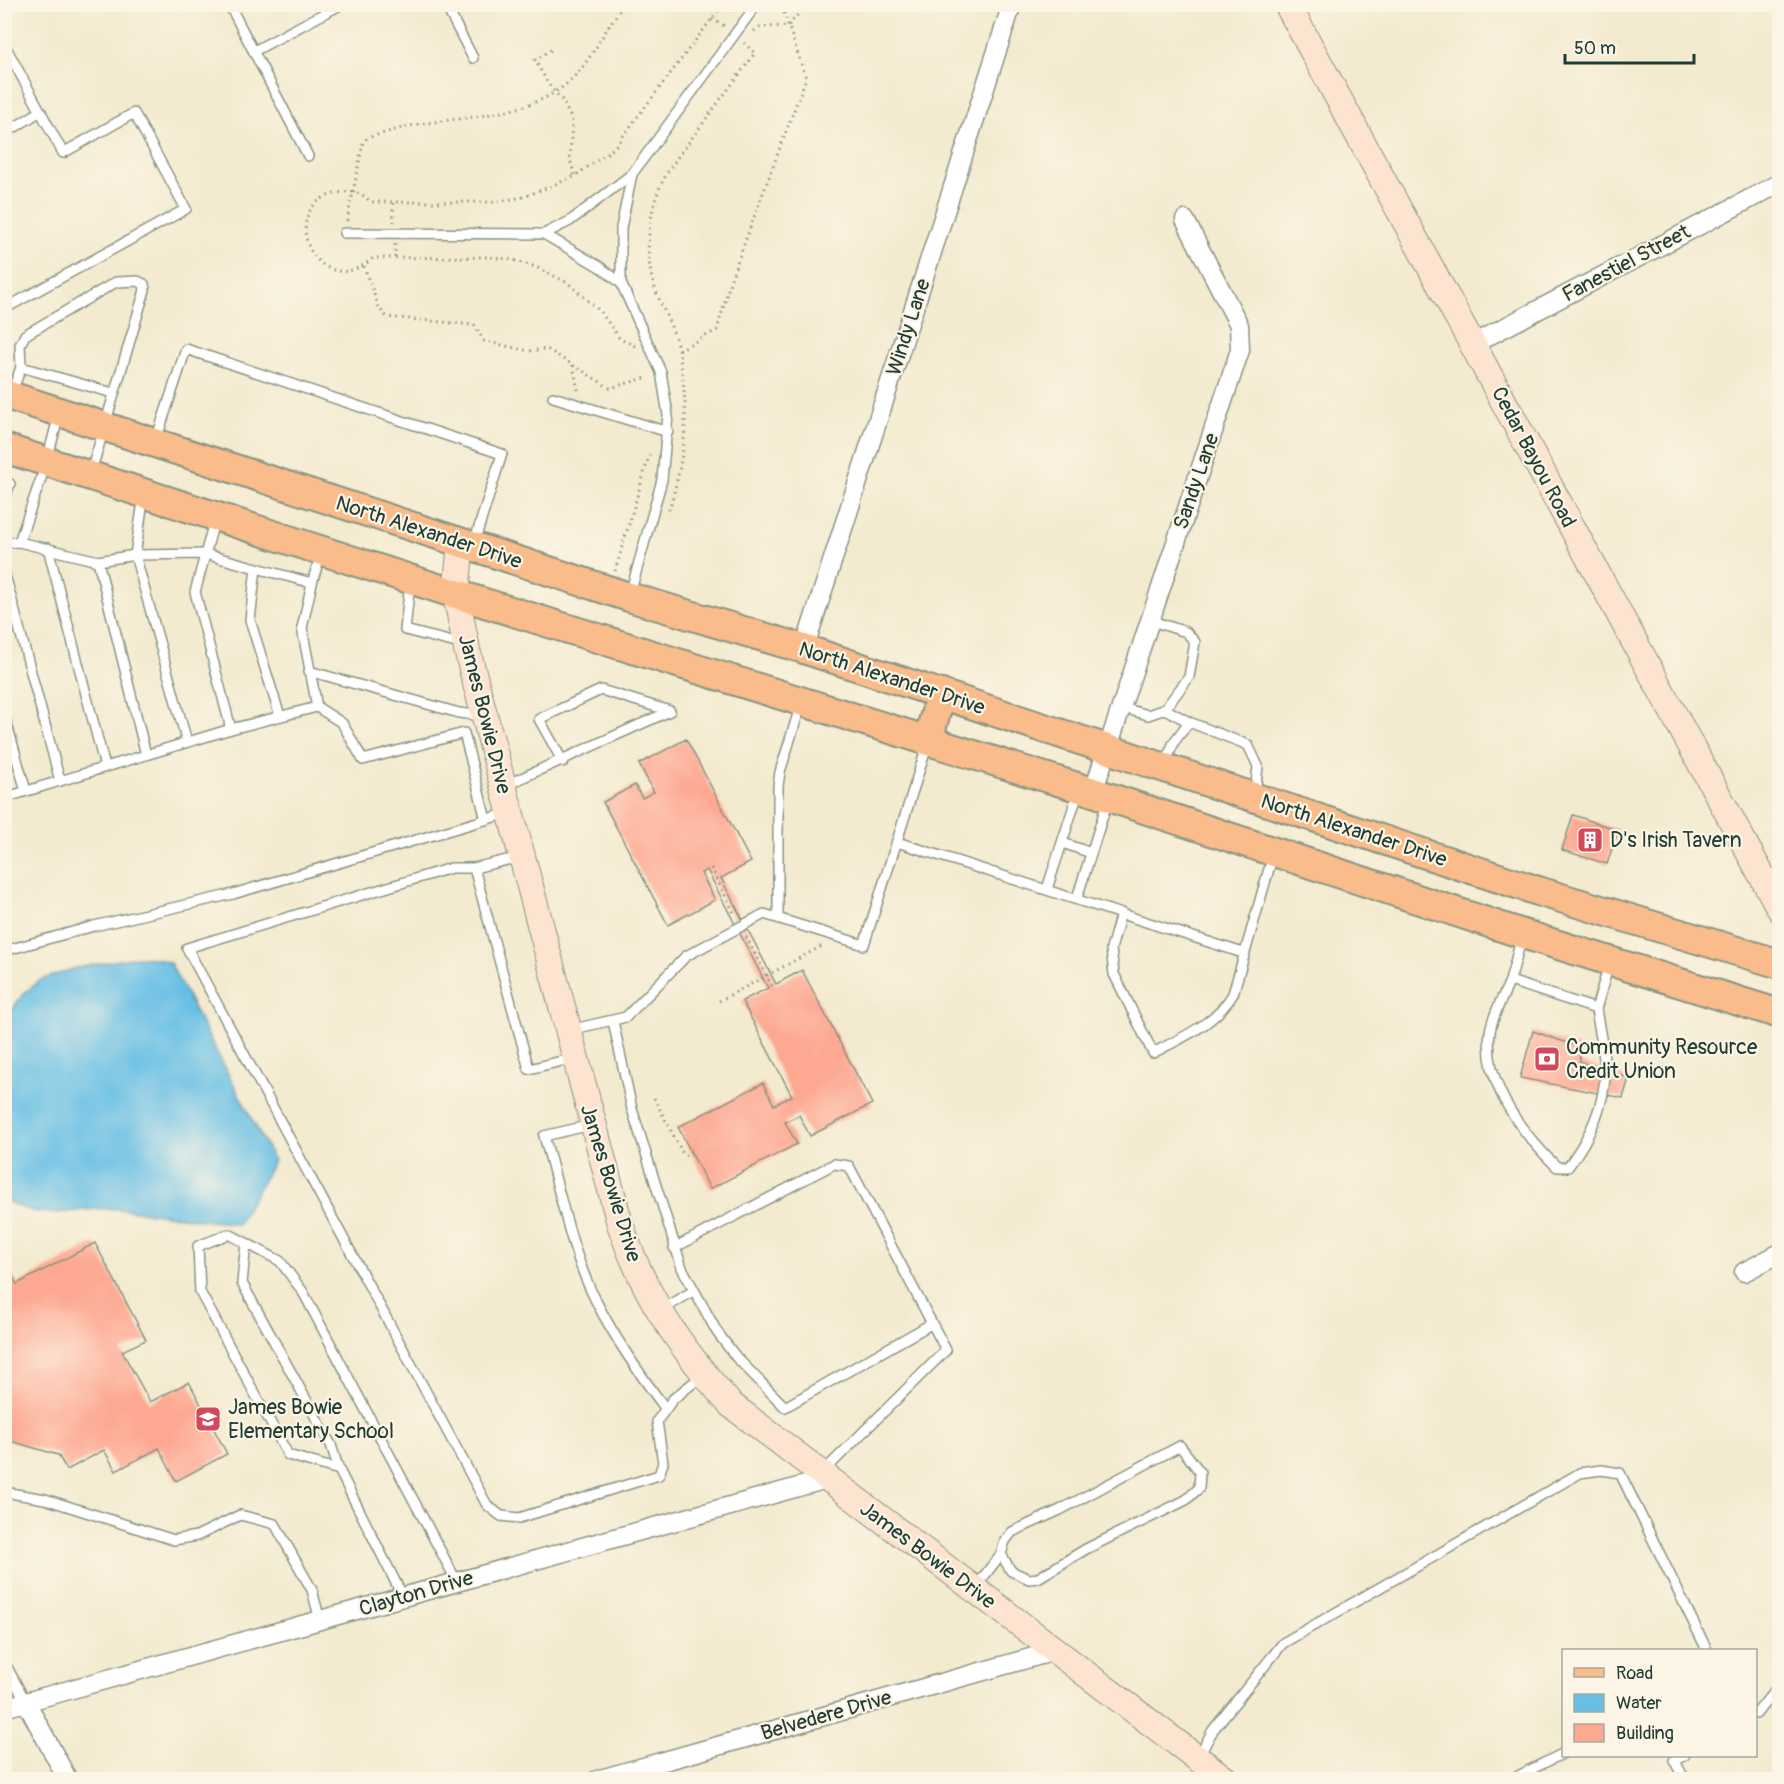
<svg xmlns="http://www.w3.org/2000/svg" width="1784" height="1784" font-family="Pangolin,sans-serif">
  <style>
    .water { fill: #68bfe5; stroke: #447e8c; stroke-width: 1.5 }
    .building { fill: #fda992 }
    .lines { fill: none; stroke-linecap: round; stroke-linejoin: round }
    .lane-casing { stroke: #899482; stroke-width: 12 }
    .street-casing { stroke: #899482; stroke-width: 21 }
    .secondary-casing { stroke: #899482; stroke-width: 28 }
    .primary-casing { stroke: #899482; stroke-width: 32 }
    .path { stroke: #899482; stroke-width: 3; stroke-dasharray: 1.5 4.5; stroke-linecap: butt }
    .lane { stroke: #fff; stroke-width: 9 }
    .street { stroke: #fff; stroke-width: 18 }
    .secondary { stroke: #fde4d0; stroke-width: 26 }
    .primary { stroke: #f9bc8a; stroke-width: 28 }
    .labels { text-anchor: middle; stroke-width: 4.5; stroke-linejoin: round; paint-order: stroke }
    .street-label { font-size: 21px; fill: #1f3d34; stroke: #fcf5e5 }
    .poi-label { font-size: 21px; fill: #1f3d34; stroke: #fcf5e5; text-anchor: start }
  </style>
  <rect width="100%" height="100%" fill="#fcf5e5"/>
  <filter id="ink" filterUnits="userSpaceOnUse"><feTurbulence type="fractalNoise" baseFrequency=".0167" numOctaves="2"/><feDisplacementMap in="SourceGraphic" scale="12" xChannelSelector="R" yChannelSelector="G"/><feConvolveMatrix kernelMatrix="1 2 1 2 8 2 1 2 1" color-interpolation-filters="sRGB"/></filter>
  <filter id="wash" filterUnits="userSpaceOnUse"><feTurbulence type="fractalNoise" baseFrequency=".008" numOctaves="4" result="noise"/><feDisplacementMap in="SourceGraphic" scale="24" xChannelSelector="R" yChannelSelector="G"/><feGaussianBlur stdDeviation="1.35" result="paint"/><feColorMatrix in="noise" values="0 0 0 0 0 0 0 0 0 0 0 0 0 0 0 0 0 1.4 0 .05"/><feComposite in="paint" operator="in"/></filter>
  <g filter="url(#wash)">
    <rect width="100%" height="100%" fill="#f3eacf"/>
    <path class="water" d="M136,957L155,958L170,963L274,1161L238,1224C198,1220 158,1213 118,1209C70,1205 53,1226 5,1200V1020L23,994L41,980L76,968Z"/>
    <g id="blocks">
      <g class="building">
        <path d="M686,739L751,862L721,878L776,984L802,970L872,1104L810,1136L799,1115L785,1122L797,1144L710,1189L678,1127L763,1083L774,1105L792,1096L742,1001L768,988L707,870L701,873L715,900L668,925L603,802L635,785L642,798L654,792L639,764Z"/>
        <path d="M1573,815L1618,830L1607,864L1562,850Z"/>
        <path d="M1533,1031L1579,1047L1580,1062L1629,1078L1623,1098L1520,1078Z"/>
        <path d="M95,1243L146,1340L122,1351L150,1402L189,1382L227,1454L176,1481L159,1448L116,1471L104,1450L67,1470L58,1455L4,1439V1261L17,1284Z"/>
      </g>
    </g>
  </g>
  <g filter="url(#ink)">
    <use href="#blocks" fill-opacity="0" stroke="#899482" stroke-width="1.5"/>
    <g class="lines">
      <defs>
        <g id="lane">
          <path d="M229,4L308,156"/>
          <path d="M445,4L473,58"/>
          <path d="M4,44L63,153L134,113L186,209L4,309"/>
          <path d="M254,51L342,4"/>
          <path d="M4,134L41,111"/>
          <path d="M344,233L544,234L600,267L621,283"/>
          <path d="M544,234L570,221L632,174"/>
          <path d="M21,367L113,393"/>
          <path d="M12,392L21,367L20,345L25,335L116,282L138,281L144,284L145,290L91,472"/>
          <path d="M553,397L668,432"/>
          <path d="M156,440L186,349L502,454L474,543"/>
          <path d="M4,482L10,484L4,500"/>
          <path d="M144,495L135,555L187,742"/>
          <path d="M215,518L195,592L231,729"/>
          <path d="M19,542L98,561L135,555L205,554L312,583L302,628L317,707L342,723L363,760L464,733L486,820"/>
          <path d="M4,543L19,542L47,461L59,414"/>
          <path d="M48,548L105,767"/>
          <path d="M98,561L146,755"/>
          <path d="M256,568L250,620L280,716"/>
          <path d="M4,571L60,781"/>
          <path d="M410,582L405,630L464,645"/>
          <path d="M312,583L321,553"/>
          <path d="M630,594L662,480L668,415L661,372L621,283V228L632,174L757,4"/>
          <path d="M309,671L459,713L482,716"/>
          <path d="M1119,707L1148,715L1165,709L1189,677L1195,642L1186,632L1149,620"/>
          <path d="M1165,709L1189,722L1248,745L1258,766L1255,794"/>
          <path d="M4,714L26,791"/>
          <path d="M1165,764L1174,742L1189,722"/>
          <path d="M506,785L670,711L601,690L539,719L563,762"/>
          <path d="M4,798L231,729L317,707"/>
          <path d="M897,842L1243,953"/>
          <path d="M1063,843L1091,853"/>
          <path d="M520,857L474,868L529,1069L574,1058"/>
          <path d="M474,868H451L187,948L487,1505L501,1516L519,1518L659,1475L663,1463L657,1421L673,1399L703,1375"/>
          <path d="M1047,889L1079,790"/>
          <path d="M1077,898L1108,800"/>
          <path d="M1121,913L1111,949L1114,974L1153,1053C1183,1037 1215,1024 1233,994L1273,855"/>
          <path d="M778,918V786L780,772L801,704"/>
          <path d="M1522,936L1510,981L1596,1009L1609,964"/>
          <path d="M4,951L94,926L233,894L508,813"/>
          <path d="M1510,981C1503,997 1492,1016 1490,1032C1483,1085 1522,1133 1557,1167H1568C1588,1140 1604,1109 1605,1074C1605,1053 1599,1029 1596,1009"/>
          <path d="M613,1021L632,1109L682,1268L717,1332L736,1357L785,1407L931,1324"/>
          <path d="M569,1030L626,1017L686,956L764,914L864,945L928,743"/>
          <path d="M591,1125L544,1136C560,1190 570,1249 595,1299C615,1339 639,1373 665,1408"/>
          <path d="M246,1243L242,1283L331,1445L339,1470"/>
          <path d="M674,1248L834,1164L849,1166L946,1350L823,1472"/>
          <path d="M662,1310L693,1291"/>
          <path d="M4,1492L45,1499L174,1540L197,1536L240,1515L275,1524L312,1590L320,1620"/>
          <path d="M975,1588L1001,1554L1005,1541L1012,1532L1060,1510L1180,1446L1200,1472L1199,1488L1186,1500L1086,1549L1038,1578L1029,1579L1011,1571L1001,1554"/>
          <path d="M403,1597L339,1470L288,1455L200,1292L198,1246L229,1234L280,1261L303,1292L457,1582"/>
          <path d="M4,1662L26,1702"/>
          <path d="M1756,1714L1780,1684"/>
          <path d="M1199,1756L1213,1730L1283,1643L1580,1473L1601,1470L1620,1473L1707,1650"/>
          <path d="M1684,1756L1674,1760L1685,1780"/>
          <path d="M1510,1780L1564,1753"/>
        </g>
        <g id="street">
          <path d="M1473,344L1780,183"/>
          <path d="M804,649L1012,4"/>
          <path d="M1093,792L1240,350L1239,325L1185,220"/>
          <path d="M1744,1272L1780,1253"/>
          <path d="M26,1702L68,1780"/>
          <path d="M4,1708L827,1479"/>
          <path d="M597,1780L1055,1651"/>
        </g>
        <g id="secondary">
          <path d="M1287,4L1780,909"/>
          <path d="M461,542L456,594L467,650L620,1224C645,1298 680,1347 730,1404L1226,1780"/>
        </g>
        <g id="primary">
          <path d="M4,394L629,597L804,649L1538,891L1780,964"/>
          <path d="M4,448L456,594L1093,792L1523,934L1780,1014"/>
          <path d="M928,740L941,694"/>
        </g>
      </defs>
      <use href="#lane" class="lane-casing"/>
      <use href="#street" class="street-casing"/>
      <use href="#secondary" class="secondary-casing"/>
      <use href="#primary" class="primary-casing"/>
      <g class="path">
        <path d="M734,4L735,12"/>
        <path d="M712,19L726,27"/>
        <path d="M754,31L761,27L788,26L807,4"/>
        <path d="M551,50L535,60L548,84L562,100L572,120L570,160L575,176"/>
        <path d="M393,203L394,222"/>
        <path d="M347,221L363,143L367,138C385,133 402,127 420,124C470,116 533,116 572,79C594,57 605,27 625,4"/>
        <path d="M395,244V258"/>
        <path d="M364,266L379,308L387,317L474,325L484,341L529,351L547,349L610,388L649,377"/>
        <path d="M635,346L620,339L600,311L568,283L536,267L513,260L491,257L373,258C317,307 272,205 338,193C352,190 361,192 371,202H493L524,197L575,176L614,148L723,4"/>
        <path d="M679,350L717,330L731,279L806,78L781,4"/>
        <path d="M573,365L578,390"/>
        <path d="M669,510C686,453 690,413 679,353C675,329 661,308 654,285C644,255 648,216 660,187C669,166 685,148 698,130C717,104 736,79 755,53L744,43"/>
        <path d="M615,571L650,453"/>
        <path d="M711,868L735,915"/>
        <path d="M746,937L772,986"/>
        <path d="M719,1001L822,946"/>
        <path d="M654,1098L684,1156L691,1152"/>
      </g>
      <use href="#lane" class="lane"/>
      <use href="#street" class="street"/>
      <use href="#secondary" class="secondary"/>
      <use href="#primary" class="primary"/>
    </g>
  </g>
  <defs>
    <symbol id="building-square" viewBox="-11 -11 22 22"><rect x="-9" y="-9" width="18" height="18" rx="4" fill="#d1495b" stroke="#fcf5e5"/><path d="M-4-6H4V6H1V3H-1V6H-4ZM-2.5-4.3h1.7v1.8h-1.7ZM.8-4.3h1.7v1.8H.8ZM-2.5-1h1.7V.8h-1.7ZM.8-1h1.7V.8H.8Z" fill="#fff"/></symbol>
    <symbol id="bank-square" viewBox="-11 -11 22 22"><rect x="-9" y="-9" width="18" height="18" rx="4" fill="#d1495b" stroke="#fcf5e5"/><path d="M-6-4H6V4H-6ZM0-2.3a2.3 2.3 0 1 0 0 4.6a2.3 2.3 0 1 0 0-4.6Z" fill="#fff"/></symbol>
    <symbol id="school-square" viewBox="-11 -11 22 22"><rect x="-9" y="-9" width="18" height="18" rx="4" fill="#d1495b" stroke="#fcf5e5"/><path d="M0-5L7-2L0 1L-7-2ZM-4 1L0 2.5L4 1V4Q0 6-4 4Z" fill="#fff"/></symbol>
  </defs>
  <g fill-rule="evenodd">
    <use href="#building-square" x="1575" y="825" width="30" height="30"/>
    <use href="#bank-square" x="1532" y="1044" width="30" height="30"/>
    <use href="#school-square" x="193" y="1404" width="30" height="30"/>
  </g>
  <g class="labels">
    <g class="street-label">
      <text transform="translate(1626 263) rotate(-28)" y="7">Fanestiel Street</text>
      <text transform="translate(908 327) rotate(-72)" y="7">Windy Lane</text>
      <text transform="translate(1534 457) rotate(62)" y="7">Cedar Bayou Road</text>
      <text transform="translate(1196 481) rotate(-71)" y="7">Sandy Lane</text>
      <text transform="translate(429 532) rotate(18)" y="7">North Alexander Drive</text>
      <text transform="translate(892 678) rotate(18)" y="7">North Alexander Drive</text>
      <text transform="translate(485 714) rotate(76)" y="7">James Bowie Drive</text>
      <text transform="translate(1354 830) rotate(18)" y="7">North Alexander Drive</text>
      <text transform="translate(611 1183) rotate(73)" y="7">James Bowie Drive</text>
      <text transform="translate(928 1555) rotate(37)" y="7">James Bowie Drive</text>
      <text transform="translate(416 1593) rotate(-16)" y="7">Clayton Drive</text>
      <text transform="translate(826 1715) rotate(-16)" y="7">Belvedere Drive</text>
    </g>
    <g class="poi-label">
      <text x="1610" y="847">D's Irish Tavern</text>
      <text x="1566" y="1054">Community Resource<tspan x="1566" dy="24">Credit Union</tspan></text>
      <text x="228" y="1414">James Bowie<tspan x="228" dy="24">Elementary School</tspan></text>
    </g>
  </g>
  <rect width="1784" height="1784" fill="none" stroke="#fcf5e5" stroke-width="24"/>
  <rect x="1562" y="1649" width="195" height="108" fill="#fcf5e5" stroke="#a4ab9e" stroke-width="1.5"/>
  <rect x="1574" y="1668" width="30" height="9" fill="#f9bc8a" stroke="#a4ab9e" stroke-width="1.5"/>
  <text x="1616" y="1679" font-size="18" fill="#1f3d34">Road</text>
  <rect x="1574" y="1694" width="30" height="18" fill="#68bfe5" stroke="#a4ab9e" stroke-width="1.5"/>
  <text x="1616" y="1709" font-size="18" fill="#1f3d34">Water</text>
  <rect x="1574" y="1724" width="30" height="18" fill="#fda992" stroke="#a4ab9e" stroke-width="1.5"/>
  <text x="1616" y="1739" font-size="18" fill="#1f3d34">Building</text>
  <path d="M1565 54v9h129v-9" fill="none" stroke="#1f3d34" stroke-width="3"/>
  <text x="1574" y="54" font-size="18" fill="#1f3d34" stroke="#fcf5e5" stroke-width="4.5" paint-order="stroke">50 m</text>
</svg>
